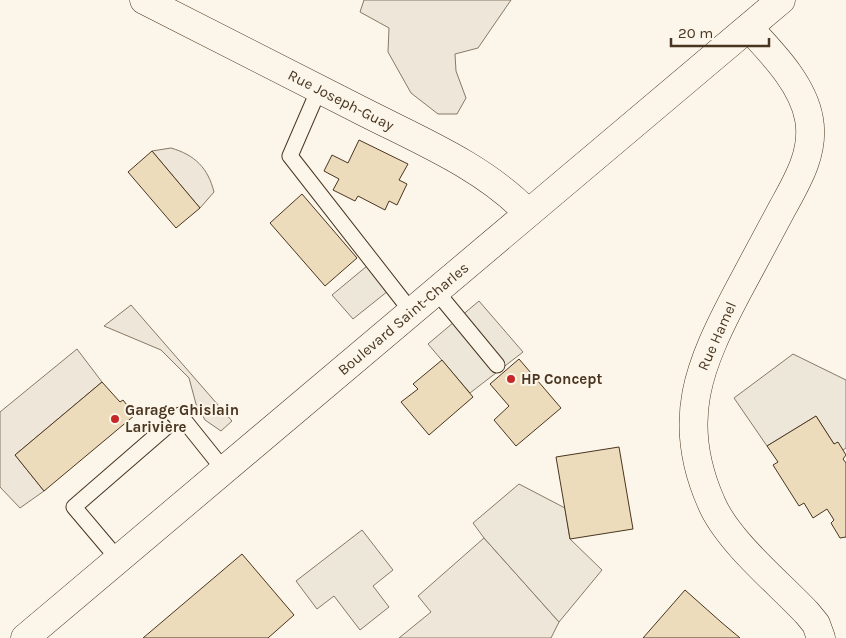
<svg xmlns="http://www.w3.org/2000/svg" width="846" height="638" font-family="Karla,sans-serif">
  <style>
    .green { fill: #ede6d9; stroke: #887966 }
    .parking { fill: #ede7d9; stroke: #887966 }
    .building { fill: #ecdcbc; stroke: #4a3520 }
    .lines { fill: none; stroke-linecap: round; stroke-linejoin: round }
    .lane-casing { stroke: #4a3520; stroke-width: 17 }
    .street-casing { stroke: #4a3520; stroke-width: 29 }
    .secondary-casing { stroke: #4a3520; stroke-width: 29 }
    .lane { stroke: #fbf6e9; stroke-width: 15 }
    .street { stroke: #fbf6e9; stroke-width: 28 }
    .secondary { stroke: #fbf6e9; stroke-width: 28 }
    .poi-dot { fill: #c62828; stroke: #fbf6e9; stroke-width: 2 }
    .labels { text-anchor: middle; stroke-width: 4; stroke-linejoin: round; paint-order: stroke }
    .street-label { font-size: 15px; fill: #4a3520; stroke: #fbf6e9 }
    .poi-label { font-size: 15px; font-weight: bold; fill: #4a3520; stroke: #fbf6e9; text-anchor: start }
  </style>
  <rect width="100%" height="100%" fill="#fbf6e9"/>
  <g class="green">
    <path d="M364,0H511L478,48L455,54L456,71L466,98L457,114H438L411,93L388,52L389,28L360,12Z"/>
    <path d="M171,148C195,155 208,168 214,192L200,208L152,151Z"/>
    <path d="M131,305L232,421L221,431L205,420L196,404L189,378L161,350L104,326Z"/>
    <path d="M77,349L102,382L15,455L44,491L20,508L0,487V412Z"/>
    <path d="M484,538L559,622L551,638H399L431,612L418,596Z"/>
  </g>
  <g class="parking">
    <path d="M373,261L393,287L353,319L332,295Z"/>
    <path d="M479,301L523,352L470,393L428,344Z"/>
    <path d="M793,354L846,380V448L843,450L834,444L816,416L767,446L734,398Z"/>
    <path d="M519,484L565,508L570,539L602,570L559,622L484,538L473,523Z"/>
    <path d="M362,530L393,570L373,586L389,607L360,630L334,596L317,609L296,581Z"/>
  </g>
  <g class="building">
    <path d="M359,140L408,164L399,180L407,184L397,205L389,201L385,210L358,196L355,201L333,190L339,179L324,171L332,155L348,163Z"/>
    <path d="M152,151L200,208L176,228L128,172Z"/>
    <path d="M302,194L357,258L325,286L270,223Z"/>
    <path d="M519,359L561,408L516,446L494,420L509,406L490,384Z"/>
    <path d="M442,360L473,397L429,435L401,402L418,389L413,384Z"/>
    <path d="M102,382L120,402L123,400L135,415L44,491L15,455Z"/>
    <path d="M816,416L834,444L838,442L846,455L843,459L846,463V537L840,538L831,523L834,520L827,509L813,518L804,503L799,506L773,465L778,462L767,446Z"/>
    <path d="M619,447L633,529L570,539L556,457Z"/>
    <path d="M242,554L294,615L268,638H143Z"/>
    <path d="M685,590L721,622L740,638H643Z"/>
  </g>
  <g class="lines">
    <defs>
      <g id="lane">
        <path d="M319,89L290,156L411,311"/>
        <path d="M436,291L497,365"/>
        <path d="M118,559L74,507L180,415L224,470"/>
      </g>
      <g id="street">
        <path id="s1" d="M144,0C218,37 291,75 364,112C421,141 484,167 528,213"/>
        <path d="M749,28C772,53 803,84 809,119C815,151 798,180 783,207C768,235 753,263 738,291C699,365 675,420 711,502C727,541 778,582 807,613L816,624L821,638"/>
      </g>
      <g id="secondary">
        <path id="s2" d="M25,638L781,0"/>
      </g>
    </defs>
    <use href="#lane" class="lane-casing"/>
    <use href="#street" class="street-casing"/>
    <use href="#secondary" class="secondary-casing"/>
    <use href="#lane" class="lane"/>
    <use href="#street" class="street"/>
    <use href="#secondary" class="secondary"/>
  </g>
  <g class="poi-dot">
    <circle cx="511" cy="379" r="5"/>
    <circle cx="115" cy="419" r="5"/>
  </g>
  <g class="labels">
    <g class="street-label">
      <text dy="5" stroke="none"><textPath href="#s1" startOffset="221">Rue Joseph-Guay</textPath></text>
      <text dy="5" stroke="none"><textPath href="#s2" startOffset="495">Boulevard Saint-Charles</textPath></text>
      <text transform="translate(717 336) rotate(-66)" y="5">Rue Hamel</text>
    </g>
    <g class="poi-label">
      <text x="521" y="384">HP Concept</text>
      <text x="125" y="415">Garage Ghislain<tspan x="125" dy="17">Larivière</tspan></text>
    </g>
  </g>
  <path d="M671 38v8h98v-8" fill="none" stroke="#4a3520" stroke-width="2.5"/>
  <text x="678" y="38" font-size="15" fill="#4a3520" stroke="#fbf6e9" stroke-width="4" paint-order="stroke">20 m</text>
</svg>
